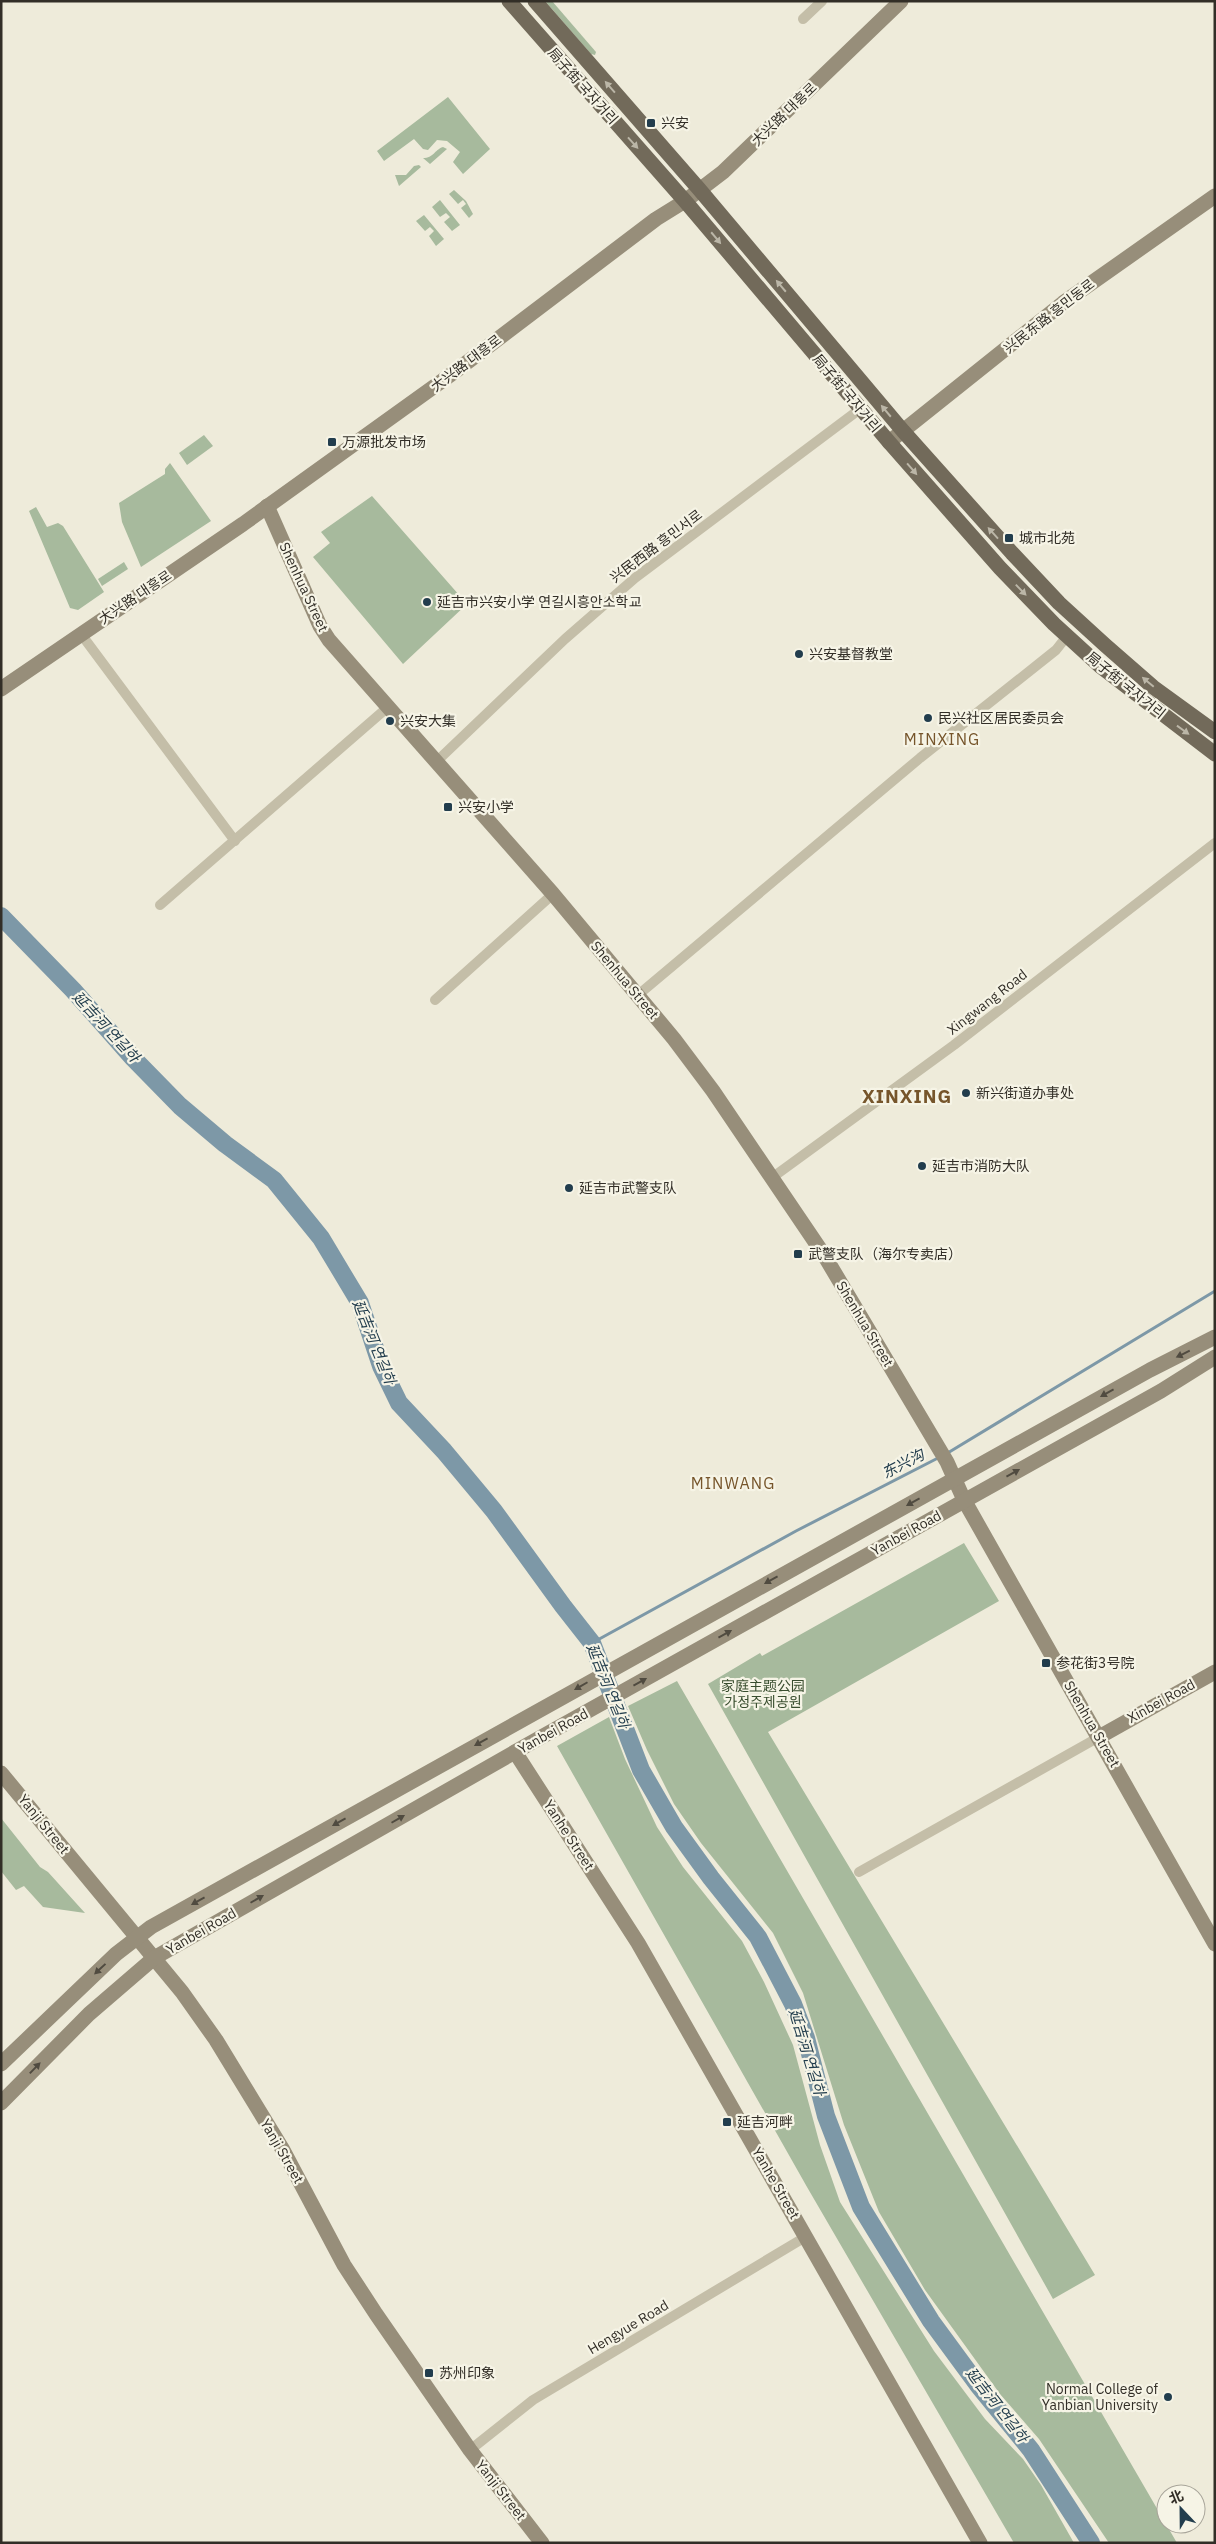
<svg xmlns="http://www.w3.org/2000/svg" width="1216" height="2544" font-family="'IBM Plex Sans','Noto Sans SC','Noto Sans KR',sans-serif">
  <style>
    .green { fill: #a7ba9d }
    .lines { fill: none; stroke-linecap: round; stroke-linejoin: round }
    .stream { stroke: #7d98a7; stroke-width: 3 }
    .river { stroke: #7d98a7; stroke-width: 18 }
    .street { stroke: #c4bea8; stroke-width: 10 }
    .secondary { stroke: #978e7a; stroke-width: 15 }
    .primary { stroke: #726a5a; stroke-width: 15 }
    .oneway { fill: #bbb6a7 }
    .oneway2 { fill: #504b40 }
    .poi-dot { fill: #223d4d; stroke: #f6f4e6; stroke-width: 2 }
    .labels { text-anchor: middle; stroke-width: 4.5; stroke-linejoin: round; paint-order: stroke }
    .street-label { font-size: 14px; fill: #322e27; stroke: #f6f4e6 }
    .poi-label { font-size: 14px; fill: #322e27; stroke: #f6f4e6; text-anchor: start }
    .park-label { font-size: 14px; fill: #384d2e; stroke: #f6f4e6 }
    .water-label { font-size: 15px; font-style: italic; fill: #223d4d; stroke: #f6f4e6 }
    .quarter-label { font-size: 16px; letter-spacing: 1px; fill: #76552b; stroke: #f6f4e6 }
    .district-label { font-size: 19px; font-weight: bold; letter-spacing: 1px; fill: #76552b; stroke: #f6f4e6 }
  </style>
  <rect width="100%" height="100%" fill="#eeebda"/>
  <g class="green">
    <path d="M545,1H552L596,52L595,55L591,54Z"/>
    <path d="M448,97L490,149L463,174L453,162L460,152L447,141L437,140L428,150L423,149L414,139L384,161L377,151Z"/>
    <path d="M443,147L447,149L430,164L423,158C434,158 434,150 443,147Z"/>
    <path d="M419,165L421,167L399,186L395,175H406L414,166Z"/>
    <path d="M454,190L466,201L473,214L469,218L461,208L466,204L463,200L458,204L449,194Z"/>
    <path d="M440,200L460,225L452,231L444,222L450,217L446,213L440,217L432,207Z"/>
    <path d="M424,215L444,239L436,246L429,236L434,231L430,227L425,231L416,221Z"/>
    <path d="M204,435L213,446L187,465L179,453Z"/>
    <path d="M170,463L211,521L141,567L122,522L119,503L165,474V469Z"/>
    <path d="M372,496L467,604L403,664L313,557L330,543L321,532Z"/>
    <path d="M36,507L47,527L58,523L63,526L104,592L78,610L70,608L29,511Z"/>
    <path d="M124,562L128,569L102,586L98,579Z"/>
    <path d="M964,1543L999,1601L768,1732L1095,2275L1053,2299L708,1684L760,1653L762,1656Z"/>
    <path d="M677,1681L1177,2543H1109L1039,2439L1000,2394L925,2290L879,2212L844,2125L803,1993L773,1933L701,1843L674,1804L647,1750L628,1706Z"/>
    <path d="M609,1717L625,1759L657,1827L683,1867L742,1941L764,1982L793,2045L820,2145L840,2202L934,2351L985,2419L1023,2459L1041,2485L1074,2543H1014L807,2187L557,1746Z"/>
    <path d="M1,1818L40,1867L48,1872L85,1913L43,1907L24,1886L16,1890L1,1871Z"/>
  </g>
  <g class="lines">
    <g class="stream">
      <path d="M946,1454L1215,1291"/>
      <path d="M592,1643L796,1531L938,1458"/>
    </g>
    <path class="river" d="M1,916L73,990L133,1058L180,1106L225,1144L274,1180L321,1238L360,1303L381,1366L399,1403L444,1451L494,1511L563,1606L592,1643L641,1770L674,1827L711,1878L758,1937L793,2004L806,2038L826,2116L861,2207L931,2321L978,2385L1031,2450L1091,2543"/>
    <g class="street">
      <path d="M803,19L822,1"/>
      <path d="M81,634L235,841"/>
      <path d="M437,761L565,639L635,578L860,409"/>
      <path d="M160,905L388,707"/>
      <path d="M638,995L920,758L1056,650L1067,636"/>
      <path d="M435,1000L553,894"/>
      <path d="M773,1177L954,1045L1215,843"/>
      <path d="M859,1872L1099,1737"/>
      <path d="M470,2450L533,2400L807,2236"/>
    </g>
    <g class="secondary">
      <path d="M889,442L1063,303L1215,196"/>
      <path d="M267,506L320,626L329,640L553,894L674,1039L713,1091L824,1255L947,1462L964,1500L1215,1944"/>
      <path d="M1,689L243,524L453,373L656,219L685,201L723,172L901,1"/>
      <path d="M1099,1737L1215,1672"/>
      <path d="M515,1752L638,1943L980,2543"/>
      <path d="M1,1773L182,1992L216,2040L283,2150L344,2265L376,2314L470,2450L542,2543"/>
      <path d="M1,2064L116,1954L151,1927L1150,1370L1215,1337"/>
      <path d="M1,2103L89,2014L154,1958L536,1740L1161,1391L1215,1357"/>
    </g>
    <g class="primary">
      <path d="M509,1L685,201L889,442L1000,568L1054,624L1100,666L1215,754"/>
      <path d="M535,1L699,189L903,431L1012,553L1059,603L1105,645L1153,687L1215,732"/>
    </g>
  </g>
  <defs><path id="oneway-solid" d="M-6-.8H1V-3.2L6.5 0L1 3.2V.8H-6Z" transform="scale(1.25)"/></defs>
  <g class="oneway">
    <use href="#oneway-solid" transform="translate(610 87) rotate(-131)"/>
    <use href="#oneway-solid" transform="translate(633 143) rotate(48)"/>
    <use href="#oneway-solid" transform="translate(716 238) rotate(50)"/>
    <use href="#oneway-solid" transform="translate(781 286) rotate(-130)"/>
    <use href="#oneway-solid" transform="translate(886 411) rotate(-130)"/>
    <use href="#oneway-solid" transform="translate(912 469) rotate(49)"/>
    <use href="#oneway-solid" transform="translate(993 533) rotate(-132)"/>
    <use href="#oneway-solid" transform="translate(1021 590) rotate(46)"/>
    <use href="#oneway-solid" transform="translate(1148 682) rotate(-140)"/>
    <use href="#oneway-solid" transform="translate(1183 730) rotate(36)"/>
  </g>
  <g class="oneway2">
    <use href="#oneway-solid" transform="translate(1183 1354) rotate(154)"/>
    <use href="#oneway-solid" transform="translate(1107 1393) rotate(151)"/>
    <use href="#oneway-solid" transform="translate(1013 1473) rotate(-29)"/>
    <use href="#oneway-solid" transform="translate(913 1502) rotate(151)"/>
    <use href="#oneway-solid" transform="translate(771 1580) rotate(151)"/>
    <use href="#oneway-solid" transform="translate(725 1634) rotate(-29)"/>
    <use href="#oneway-solid" transform="translate(640 1682) rotate(-29)"/>
    <use href="#oneway-solid" transform="translate(581 1686) rotate(150)"/>
    <use href="#oneway-solid" transform="translate(481 1742) rotate(151)"/>
    <use href="#oneway-solid" transform="translate(398 1819) rotate(-30)"/>
    <use href="#oneway-solid" transform="translate(339 1822) rotate(151)"/>
    <use href="#oneway-solid" transform="translate(257 1899) rotate(-30)"/>
    <use href="#oneway-solid" transform="translate(198 1901) rotate(151)"/>
    <use href="#oneway-solid" transform="translate(100 1969) rotate(137)"/>
    <use href="#oneway-solid" transform="translate(35 2068) rotate(-46)"/>
  </g>
  <g class="poi-dot">
    <rect x="646" y="118" width="10" height="10" rx="2.5"/>
    <rect x="327" y="437" width="10" height="10" rx="2.5"/>
    <rect x="1004" y="533" width="10" height="10" rx="2.5"/>
    <circle cx="427" cy="602" r="5"/>
    <circle cx="799" cy="654" r="5"/>
    <circle cx="928" cy="718" r="5"/>
    <circle cx="390" cy="721" r="5"/>
    <rect x="443" y="802" width="10" height="10" rx="2.5"/>
    <circle cx="966" cy="1093" r="5"/>
    <circle cx="922" cy="1166" r="5"/>
    <circle cx="569" cy="1188" r="5"/>
    <rect x="793" y="1249" width="10" height="10" rx="2.5"/>
    <rect x="1041" y="1658" width="10" height="10" rx="2.5"/>
    <rect x="722" y="2117" width="10" height="10" rx="2.5"/>
    <rect x="424" y="2368" width="10" height="10" rx="2.5"/>
    <circle cx="1168" cy="2397" r="5"/>
  </g>
  <g class="labels">
    <g class="street-label">
      <text transform="translate(583 86) rotate(48)" y="5">局子街 국자거리</text>
      <text transform="translate(784 114) rotate(-44)" y="5">大兴路 대흥로</text>
      <text transform="translate(1049 316) rotate(-38)" y="5">兴民东路 흥민동로</text>
      <text transform="translate(466 363) rotate(-37)" y="5">大兴路 대흥로</text>
      <text transform="translate(847 393) rotate(50)" y="5">局子街 국자거리</text>
      <text transform="translate(656 546) rotate(-37)" y="5">兴民西路 흥민서로</text>
      <text transform="translate(304 587) rotate(65)" y="5">Shenhua Street</text>
      <text transform="translate(135 597) rotate(-34)" y="5">大兴路 대흥로</text>
      <text transform="translate(1126 685) rotate(39)" y="5">局子街 국자거리</text>
      <text transform="translate(625 980) rotate(50)" y="5">Shenhua Street</text>
      <text transform="translate(987 1002) rotate(-38)" y="5">Xingwang Road</text>
      <text transform="translate(865 1324) rotate(59)" y="5">Shenhua Street</text>
      <text transform="translate(906 1533) rotate(-29)" y="5">Yanbei Road</text>
      <text transform="translate(1161 1701) rotate(-29)" y="5">Xinbei Road</text>
      <text transform="translate(1092 1724) rotate(60)" y="5">Shenhua Street</text>
      <text transform="translate(553 1731) rotate(-29)" y="5">Yanbei Road</text>
      <text transform="translate(44 1824) rotate(51)" y="5">Yanji Street</text>
      <text transform="translate(569 1835) rotate(57)" y="5">Yanhe Street</text>
      <text transform="translate(201 1931) rotate(-30)" y="5">Yanbei Road</text>
      <text transform="translate(282 2151) rotate(60)" y="5">Yanji Street</text>
      <text transform="translate(776 2183) rotate(60)" y="5">Yanhe Street</text>
      <text transform="translate(628 2327) rotate(-31)" y="5">Hengyue Road</text>
      <text transform="translate(501 2490) rotate(52)" y="5">Yanji Street</text>
    </g>
    <g class="poi-label">
      <text x="661" y="128">兴安</text>
      <text x="342" y="447">万源批发市场</text>
      <text x="1019" y="543">城市北苑</text>
      <text x="437" y="607">延吉市兴安小学 연길시흥안소학교</text>
      <text x="809" y="659">兴安基督教堂</text>
      <text x="938" y="723">民兴社区居民委员会</text>
      <text x="400" y="726">兴安大集</text>
      <text x="458" y="812">兴安小学</text>
      <text x="976" y="1098">新兴街道办事处</text>
      <text x="932" y="1171">延吉市消防大队</text>
      <text x="579" y="1193">延吉市武警支队</text>
      <text x="808" y="1259">武警支队（海尔专卖店）</text>
      <text x="1056" y="1668">参花街3号院</text>
      <text x="737" y="2127">延吉河畔</text>
      <text x="439" y="2378">苏州印象</text>
      <text x="1158" y="2394" text-anchor="end">Normal College of<tspan x="1158" dy="16">Yanbian University</tspan></text>
    </g>
    <g class="park-label">
      <text x="763" y="1691">家庭主题公园<tspan x="763" dy="16">가정주제공원</tspan></text>
    </g>
    <g class="water-label">
      <text transform="translate(106 1027) rotate(47)" y="5">延吉河 연길하</text>
      <text transform="translate(374 1342) rotate(68)" y="5">延吉河 연길하</text>
      <text transform="translate(903 1464) rotate(-27)" y="5">东兴沟</text>
      <text transform="translate(608 1686) rotate(68)" y="5">延吉河 연길하</text>
      <text transform="translate(807 2052) rotate(73)" y="5">延吉河 연길하</text>
      <text transform="translate(997 2405) rotate(52)" y="5">延吉河 연길하</text>
    </g>
    <g class="quarter-label">
      <text x="942" y="745">MINXING</text>
      <text x="733" y="1489">MINWANG</text>
    </g>
    <g class="district-label">
      <text x="907" y="1103">XINXING</text>
    </g>
  </g>
  <rect width="1216" height="2544" fill="none" stroke="#322e27" stroke-width="5"/>
  <g transform="translate(1181 2509) rotate(338)"><circle r="24" fill="#f6f4e6" stroke="#a8a59a"/>
  <path d="M0-4L9 19L0 12L-9 19Z" fill="#223d4d"/>
  <text y="-8" font-size="14" font-weight="bold" text-anchor="middle" fill="#322e27">北</text>
  </g>
</svg>
